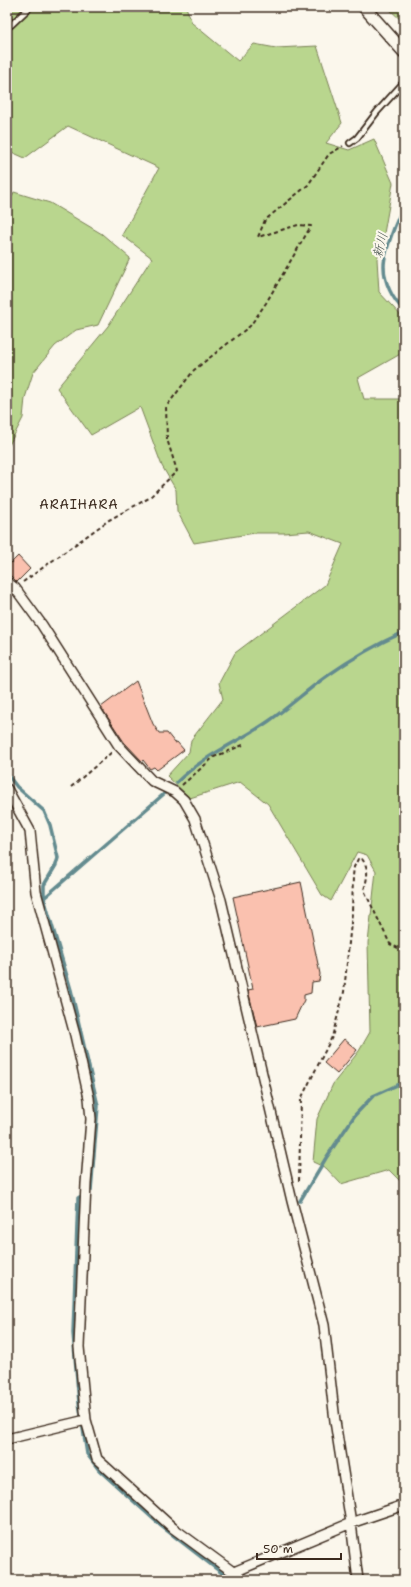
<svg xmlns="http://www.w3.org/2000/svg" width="411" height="1587" viewBox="0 0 411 1587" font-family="'Shantell Sans','Klee One',sans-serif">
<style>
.green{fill:#b9d68e;stroke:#7a8056}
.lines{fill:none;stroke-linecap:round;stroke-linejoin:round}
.stream{stroke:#638b8f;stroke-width:3.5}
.building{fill:#fac1af;stroke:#3b2a1e}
.service-casing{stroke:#3b2a1e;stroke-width:8}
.minor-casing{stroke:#3b2a1e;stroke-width:12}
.tertiary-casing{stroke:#3b2a1e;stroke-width:14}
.path{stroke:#3b2a1e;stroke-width:2;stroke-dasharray:4 3;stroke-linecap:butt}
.service{stroke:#fbf7ec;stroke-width:4.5}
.minor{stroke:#fbf7ec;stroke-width:9}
.tertiary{stroke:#fbf7ec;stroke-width:11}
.labels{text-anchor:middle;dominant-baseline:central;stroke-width:4;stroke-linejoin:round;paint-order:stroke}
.water-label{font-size:13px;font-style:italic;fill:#4f5b56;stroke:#fbf7ec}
.neighbourhood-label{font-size:13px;letter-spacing:1px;fill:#3b2a1e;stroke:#fbf7ec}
</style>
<rect width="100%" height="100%" fill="#fbf7ec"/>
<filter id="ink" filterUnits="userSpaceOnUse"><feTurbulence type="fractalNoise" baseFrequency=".025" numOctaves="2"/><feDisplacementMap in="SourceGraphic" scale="8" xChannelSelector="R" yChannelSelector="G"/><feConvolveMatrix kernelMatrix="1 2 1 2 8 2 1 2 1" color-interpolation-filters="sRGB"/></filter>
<g filter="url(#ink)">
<path class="green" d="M7,7h179l6,16 46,38 16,-17 22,4 41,-2 25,77 -16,20 23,7 25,-11 19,44 -10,56 -6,20 2,33 25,27v33l-46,26 6,21h40v786l-15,-15 -48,14 -15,-16 -13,-6 4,-43 16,-35 26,-33 11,-19 -2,-89 8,-72 -9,-16 -10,-3 -26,49 -9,-6 -54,-91 -28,-22 -50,16 -23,-22 22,-24 2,-12 32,-41 -4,-16 16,-30 90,-68 18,-41 -34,-13 -25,2h-29l-61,10 -17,-32 -1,-21 -14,-24 -22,-59 -49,28 -34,-47 51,-62 44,-68 -30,-23 37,-67 -91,-42 -43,32 -18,-8z
M387,7h17v16z
M14,192l36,11 52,31 28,24 -32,67 -22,5 -21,16 -22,27 -8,25 -2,20 -16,31v-242z"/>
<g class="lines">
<path class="stream" d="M7,82v9
M404,207c-7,11 -20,45 -20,59 0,16 8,33 20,44
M403,309l1,16
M7,774l10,13 27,24 6,14 8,33 -2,7 -12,20v13l27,92 27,116 -7,84 -13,8 -5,135 6,70 8,51 12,16 61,55 71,55
M177,782c27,-27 62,-40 92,-61 20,-14 38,-31 58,-45 24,-17 50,-32 77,-44
M44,898l121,-105
M300,1201l26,-43 29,-43 18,-19 31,-14"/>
</g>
<path class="building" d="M18,556l12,13 -13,13 -10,-10v-5z
M136,681l17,43 6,9h8l8,10 2,-1 7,8 -27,20 -3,-3 -4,2 -7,-9 -1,1 -18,-19 -23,-35z
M301,882l19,92 -1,7 -7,1 -1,11 -7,2v5l-9,19 -38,8 -9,-37 5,-1 -20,-92z
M344,1039l13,11 -20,24 -13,-11z"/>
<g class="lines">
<g class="service-casing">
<path id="service" d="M7,26l4,-1 19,-18
M350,143l7,-5 20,-26 27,-30"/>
</g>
<g class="minor-casing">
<path id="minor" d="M7,582l8,6 27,37 77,121 33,35 23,11 9,8 11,19 26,81 71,301 32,124 11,96 16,102 7,57
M7,789l23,42 6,61 39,143 14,63 2,21 -5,65 -7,163 7,73 11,39 76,69 71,52
M7,1439l79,-19
M234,1572l117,-49 53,-18"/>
</g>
<g class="tertiary-casing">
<path id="tertiary" d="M364,7l40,45"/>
</g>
<path class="path" d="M23,582l86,-62 40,-22 28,-27 -10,-32 -1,-32 28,-37 56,-44 16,-23 45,-77 -13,-1 -40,12 7,-17 43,-35 21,-31 14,-8
M182,785l32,-28 29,-12
M71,787l41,-35
M299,1181l2,-82 31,-62 12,-45 8,-79 1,-37 1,-9 4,-8h4c8,10 5,20 2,31l26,54 14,7"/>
<use href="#service" class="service"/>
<use href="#minor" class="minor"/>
<use href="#tertiary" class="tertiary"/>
</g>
</g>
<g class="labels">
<g class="water-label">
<text transform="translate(380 245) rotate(-75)">新川</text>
</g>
<g class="neighbourhood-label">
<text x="79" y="504">ARAIHARA</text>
</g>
</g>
<rect width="411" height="1587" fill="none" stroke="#fbf7ec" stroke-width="24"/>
<rect x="12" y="12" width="387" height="1563" fill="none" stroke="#3b2a1e" stroke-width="1.5" filter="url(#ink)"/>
<path d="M257 1553v6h84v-6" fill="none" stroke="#3b2a1e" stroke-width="2"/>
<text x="263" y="1553" font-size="12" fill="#3b2a1e" stroke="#fbf7ec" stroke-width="3" paint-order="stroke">50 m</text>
</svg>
